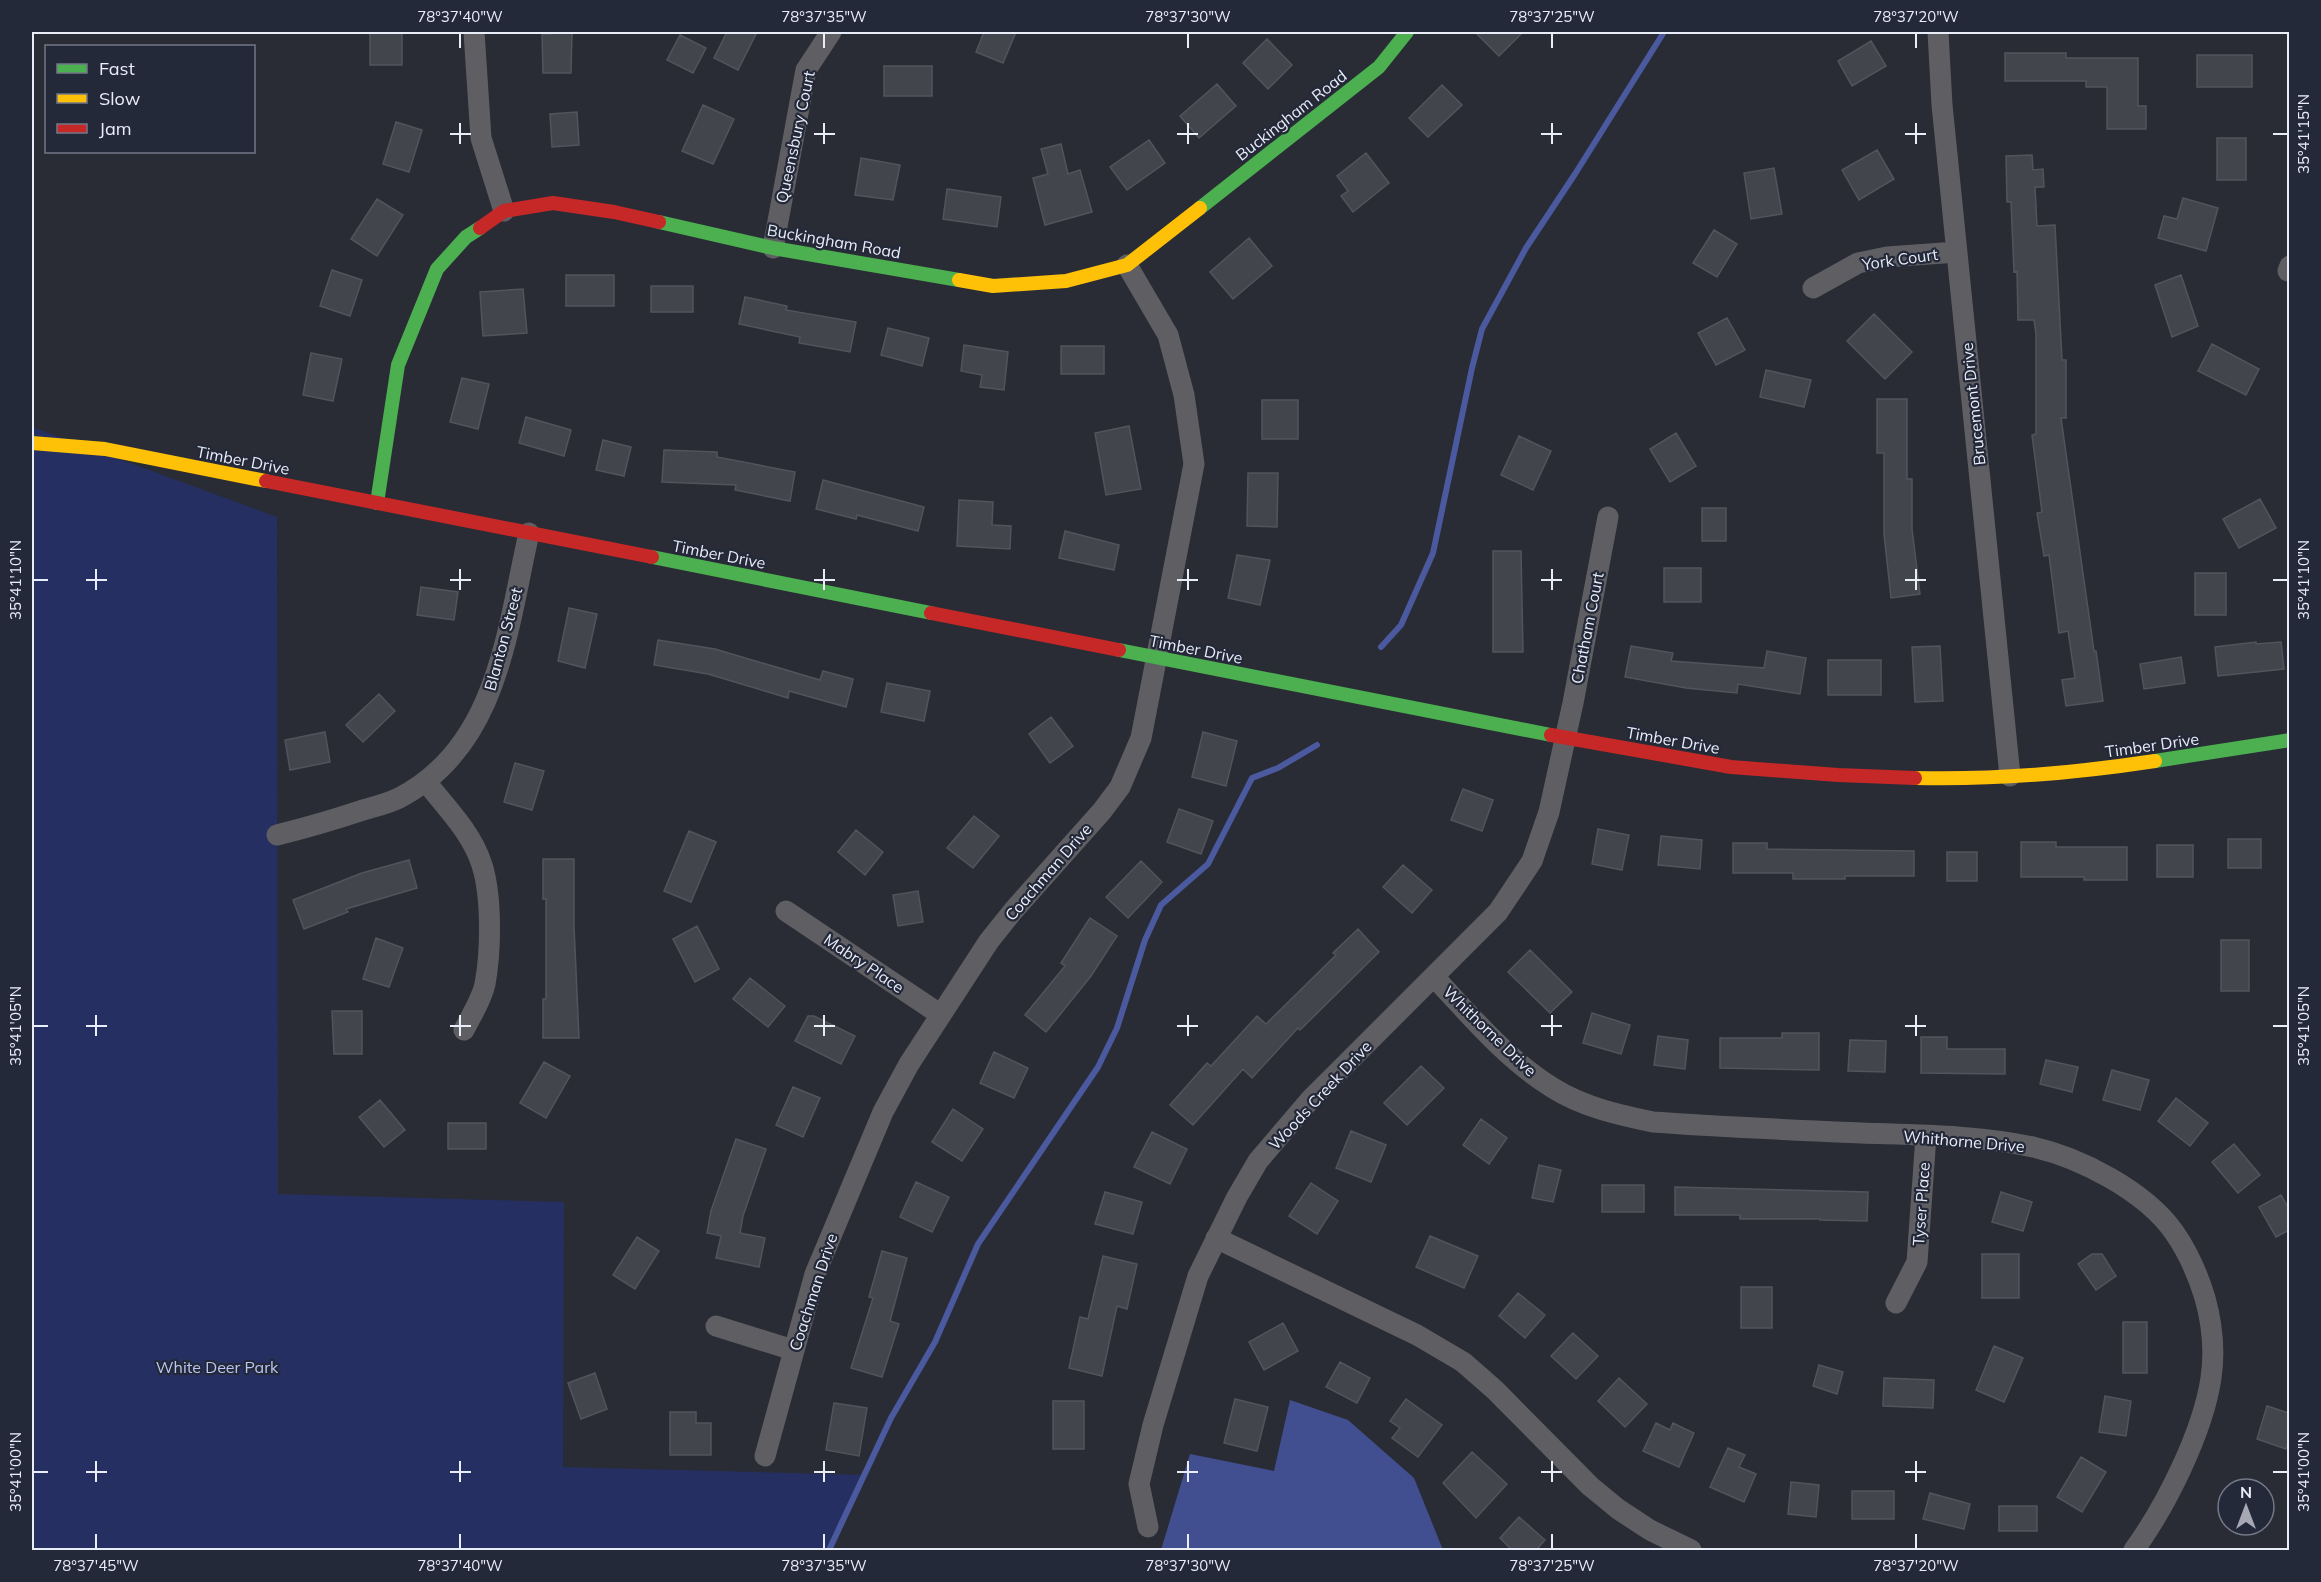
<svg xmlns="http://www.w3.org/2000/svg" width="2321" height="1582" viewBox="0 0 2321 1582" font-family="Mulish,sans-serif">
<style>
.green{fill:#262f61}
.forest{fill:#414f91}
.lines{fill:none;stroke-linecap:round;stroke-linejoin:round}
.stream{stroke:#4b599f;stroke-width:6}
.building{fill:#43454c;stroke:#52545d;stroke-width:1.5}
.street{stroke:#5f5f63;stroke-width:21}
.fast{stroke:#4caf50;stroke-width:14}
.slow{stroke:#ffc107;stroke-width:14}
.jam{stroke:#c62828;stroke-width:14}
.ticks{fill:none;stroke:#e9edf8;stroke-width:2}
.labels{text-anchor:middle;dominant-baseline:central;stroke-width:4.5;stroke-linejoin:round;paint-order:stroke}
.street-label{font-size:16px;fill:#e9edf8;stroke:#24293a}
.park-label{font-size:16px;fill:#bac6f1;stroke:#24293a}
.neatline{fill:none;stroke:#e9edf8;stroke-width:2}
.ticks-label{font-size:15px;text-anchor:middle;fill:#e9edf8}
</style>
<rect width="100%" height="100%" fill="#292c35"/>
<path class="green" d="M32,427l245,90 1,677 286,8 -1,265 302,8 -36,75h-797z"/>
<path class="forest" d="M1290,1400l58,20 66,58 29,72h-282l29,-96 84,17z"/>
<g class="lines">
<path class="stream" d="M1381,647l20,-22 32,-72 39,-185 10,-39 44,-81 49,-74 89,-142
M829,1550l62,-132 44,-76 43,-98 120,-177 19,-39 28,-88 16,-35 47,-41 44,-86 26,-10 39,-23"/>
</g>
<path class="building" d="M370,32h32v33h-32z
M552,32h20l-1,41h-28l-1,-39h10z
M727,32h30l-19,38 -24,-12z
M984,32h32l-13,31 -27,-11z
M1475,32h48l-24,24z
M680,35l26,13 -13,25 -26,-13z
M1267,39l25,26 -24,24 -25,-26z
M1871,41l15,25 -34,20 -14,-25z
M2005,53h61v5h72v48h8v23h-39v-42h-21v-6h-81z
M2197,55h55v32h-55z
M884,66h48v30h-48z
M1217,84l19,22 -37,32 -19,-22z
M1442,85l20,20 -34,32 -19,-19z
M703,105l31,14 -21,45 -31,-13z
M577,112l2,33 -27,2 -2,-33z
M396,122l26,8 -13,42 -26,-8z
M2217,138h29v42h-29z
M1149,140l16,23 -38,27 -17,-23z
M1061,144l7,30 12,-4 12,42 -47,13 -12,-47 15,-4 -7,-25z
M1877,150l17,29 -35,21 -17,-30z
M1366,153l23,30 -36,29 -12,-16 7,-5 -11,-15z
M2032,155l1,15 10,-1 1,18h-9l2,39 18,-1 7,135h4v58h-5l33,233h2l7,50 -37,5 -4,-26 13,-2 -7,-47 -9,2 -10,-78 -5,1 -7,-43 5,-1 -10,-77 4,-1v-100l-2,-14h-16l-1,-49 -3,1 -3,-70h-4l-1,-46z
M861,158l39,7 -7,35 -38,-5z
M1774,168l8,46 -31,5 -7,-46z
M947,189l54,8 -4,30 -54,-8z
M2183,198l35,10 -12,43 -48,-13 6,-22 13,3z
M377,199l26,16 -26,41 -26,-17z
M1714,230l23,14 -20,33 -24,-14z
M1249,238l23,28 -39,33 -23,-27z
M332,270l30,10 -12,36 -30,-10z
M566,275h48v31h-48z
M2181,275l17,51 -26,11 -17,-52z
M651,286h42v26h-42z
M523,289l4,44 -44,3 -3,-44z
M745,297l42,9 -1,4 70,12 -6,30 -51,-9 1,-6 -61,-13z
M1874,314l38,38 -27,27 -38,-38z
M1727,318l18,32 -29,15 -18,-32z
M888,328l41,10 -7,28 -41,-11z
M2212,344l47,25 -13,26 -48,-24z
M964,345l44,7 -4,38 -24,-3 2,-12 -21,-4z
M1061,346h43v28h-43z
M311,353l31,6 -9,42 -30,-6z
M1766,370l45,10 -7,27 -44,-10z
M462,378l27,6 -11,45 -28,-7z
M1877,399h30v80h5v50l8,65 -29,4 -7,-64v-81h-7z
M1262,400h36v39h-36z
M526,417l45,13 -7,26 -45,-13z
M1129,426l12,63 -35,6 -11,-62z
M1676,433l20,33 -26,16 -20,-33z
M1519,436l32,15 -18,39 -32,-15z
M603,440l28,7 -7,29 -28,-6z
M664,450l53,2v5l78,15 -5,29 -55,-11 1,-5 -74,-3z
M1248,473h30l-1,54 -30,-1z
M823,480l101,27 -6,24 -61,-16 -1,4 -40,-10z
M2260,499l16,29 -37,20 -16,-29z
M959,500l34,2 -1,23 19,1 -1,23 -53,-3z
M1702,508h24v33h-24z
M1065,531l54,14 -5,25 -55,-12z
M1493,551h28l2,101h-30z
M1237,555l33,5 -10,45 -32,-7z
M1664,568h37v34h-37z
M2195,573h31v42h-31z
M421,587l37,5 -4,28 -37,-5z
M569,608l28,6 -12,54 -27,-7z
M658,640l57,9 105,31 3,-9 30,8 -7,28 -57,-16 -1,7 -80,-24 -54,-9z
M2256,642v2l25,-2 3,27 -66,7 -3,-29z
M1631,646l42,7 -2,8 93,7 3,-17 39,7 -6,36 -62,-10 -1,9 -51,-5 -61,-11z
M1940,646l3,55 -28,1 -3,-55z
M2181,657l4,26 -41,6 -4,-25z
M1828,660h53v35h-53z
M887,683l43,8 -6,30 -43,-9z
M379,694l16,17 -32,31 -17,-17z
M1051,717l22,29 -23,17 -21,-29z
M325,732l5,30 -40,8 -5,-30z
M1203,732l34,9 -11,45 -34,-9z
M515,763l29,8 -12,39 -28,-8z
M1463,789l30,11 -11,31 -31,-11z
M1179,809l34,12 -12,33 -34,-12z
M974,816l25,20 -26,32 -26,-20z
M1598,829l31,6 -7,35 -30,-6z
M856,830l27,22 -18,23 -27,-23z
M689,831l27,11 -25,60 -27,-11z
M1661,836l41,4 -2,29 -42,-4z
M2228,839h33v29h-33z
M2021,842h35v5h71v33h-43v-3h-63z
M1733,843h34v6l147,2v25h-69v3h-52v-6h-60z
M2157,845h36v32h-36z
M1947,852h30v29h-30z
M543,859h31v67l5,112h-36v-39h3v-100h-3z
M409,860l8,28 -71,21 2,3 -44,17 -11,-29 69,-27z
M1141,861l21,21 -34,36 -22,-21z
M1403,865l29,25 -20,23 -29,-26z
M918,891l5,31 -25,4 -5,-31z
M1090,918l27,18 -26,40 -45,56 -21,-17 40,-49 -4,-3z
M697,926l22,43 -24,13 -22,-43z
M1358,929l21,23 -79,78 -2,-2 -46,50 -9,-9 -50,56 -23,-20 37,-42 4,3 46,-50 9,8 70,-69 -3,-2z
M376,938l27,10 -14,39 -26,-8z
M2221,940h28v51h-28z
M1530,950l42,42 -22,21 -42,-41z
M750,978l35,28 -17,21 -35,-28z
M332,1011h30v43h-28z
M1592,1013l38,12 -9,29 -38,-11z
M808,1016h6l41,20 -14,28 -46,-23z
M1782,1033h37v37l-99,-2v-30h62z
M1658,1036l30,4 -3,29 -31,-4z
M1921,1037h26v12h58v25l-84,-1z
M1850,1040l36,1 -1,31 -37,-1z
M994,1052l34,16 -14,30 -34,-15z
M2046,1060l32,7 -6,25 -32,-8z
M544,1062l26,14 -24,42 -26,-15z
M1421,1066l23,22 -37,37 -23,-22z
M2112,1070l37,10 -9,30 -37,-10z
M793,1087l27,11 -17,39 -27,-12z
M2176,1098l32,25 -18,23 -32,-25z
M380,1100l25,30 -21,17 -25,-30z
M953,1109l30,20 -21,32 -30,-19z
M1481,1119l26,19 -18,26 -26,-19z
M448,1123h38v26h-38z
M1351,1131l35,14 -15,37 -35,-14z
M1152,1132l35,17 -17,35 -36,-17z
M736,1139l30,10 -23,67 -3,17 25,5 -6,29 -43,-9 5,-22 -14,-3 4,-22z
M2234,1144l26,31 -22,18 -26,-31z
M1539,1165l22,5 -8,32 -21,-4z
M916,1182l33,15 -17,35 -32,-15z
M1311,1183l27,18 -21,33 -28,-18z
M1602,1185h42v27h-42z
M1675,1187l193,5 -1,29 -47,-1v-1h-80v-4h-65z
M1105,1192l37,10 -9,32 -38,-10z
M2001,1192l31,10 -9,29 -31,-9z
M2281,1195l8,14v21l-13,7 -17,-30z
M1430,1236l48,20 -14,32 -48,-21z
M637,1237l22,14 -24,38 -22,-14z
M882,1251l25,7 -17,63 9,3 -17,53 -31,-9 22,-70 -4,-1z
M1982,1254h37v44h-37z
M2092,1254h10l14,22 -20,14 -18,-26z
M1103,1256l34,8 -10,45 -10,-3 -15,70 -33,-8 11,-51 8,2z
M1741,1287h31v41h-31z
M1518,1293l27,22 -20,23 -26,-22z
M2123,1322h24v51h-24z
M1283,1323l15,28 -34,19 -15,-28z
M1573,1333l25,23 -22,23 -25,-23z
M1994,1346l29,12 -19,44 -28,-12z
M1340,1362l30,16 -13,25 -31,-16z
M1819,1365l24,7 -6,22 -24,-8z
M595,1373l12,36 -26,10 -13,-36z
M1619,1378l28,26 -22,23 -27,-26z
M1884,1378l50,2 -1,28 -50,-2z
M2105,1396l26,5 -5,35 -27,-4z
M1235,1399l33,8 -11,44 -33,-8z
M1406,1399l36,26 -24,32 -26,-19 8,-10 -10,-7z
M1053,1401h31v48h-31z
M834,1403l33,5 -8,48 -33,-6z
M2267,1406l22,7v24l-3,12 -29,-10z
M670,1412h26v11h15v32h-41z
M1656,1423l14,7 3,-7 21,10 -15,34 -36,-16z
M1728,1448l17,7 -6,12 17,7 -12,28 -34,-15z
M1472,1452l35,32 -31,34 -33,-35z
M2081,1457l25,15 -24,40 -25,-15z
M1791,1482l28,3 -3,32 -28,-3z
M1852,1491h42v28h-42z
M1930,1493l40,11 -6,25 -41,-10z
M1999,1506h38v25h-38z
M1519,1517l26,23 -10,11h-22l-13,-13z"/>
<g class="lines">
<path class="street" d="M474,32l7,106 23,73
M1938,32l4,73 68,671
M773,248l33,-178 25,-38
M2288,271l2,-5
M1813,288l45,-25 29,-6 70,-5
M426,782c20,25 46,51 56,83 10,32 9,86 3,119 -3,15 -14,32 -21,46
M277,835c28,-7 56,-15 83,-24 13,-4 27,-7 39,-13 99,-51 108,-168 130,-265
M786,911l155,104
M1434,977c37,39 73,83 119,111 30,19 66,27 100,34 69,5 139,8 208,11 57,2 116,2 172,14 48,11 112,44 141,85 14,20 24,43 31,66 7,25 10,53 6,80 -8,54 -45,128 -77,172
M1216,1238l201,97 46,27 32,28 95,96 28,23 32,21 41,20
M1896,1303l21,-41 9,-126
M716,1326l77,24
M765,1456l50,-182 68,-162 26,-48 80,-123 24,-30 89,-100 18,-24 21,-49 53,-274 -10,-69 -16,-60 -41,-70
M1148,1527l-9,-43 14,-59 45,-149 39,-79 21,-36 52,-61 188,-188 34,-51 17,-49 24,-109 35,-186"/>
<path class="fast" d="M1200,208l179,-141 28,-35
M659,222l114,26 186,32
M377,503l21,-138 39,-96 29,-32 14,-9
M652,557l279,56
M1119,650l432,85
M2155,761l135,-21"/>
<path class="slow" d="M959,280l34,6 73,-5 61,-16 73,-57
M32,443l73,6 161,32
M1915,778c79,2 161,-5 240,-17"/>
<path class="jam" d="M480,228l24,-17 49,-8 61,9 45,10
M266,481l386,76
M931,613l188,37
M1551,735l180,32 107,8 77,3"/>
</g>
<path class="ticks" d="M460,33v15M824,33v15M1188,33v15M1552,33v15M1916,33v15M460,123v21M824,123v21M1188,123v21M1552,123v21M1916,123v21M450,134h21M814,134h21M1177,134h21M1541,134h21M1905,134h21M2273,134h15M96,569v21M460,569v21M824,569v21M1188,569v21M1552,569v21M1916,569v21M33,580h15M86,580h21M450,580h21M814,580h21M1177,580h21M1541,580h21M1905,580h21M2273,580h15M96,1015v21M460,1015v21M824,1015v21M1188,1015v21M1552,1015v21M1916,1015v21M33,1026h15M86,1026h21M450,1026h21M814,1026h21M1177,1026h21M1541,1026h21M1905,1026h21M2273,1026h15M96,1461v21M460,1461v21M824,1461v21M1188,1461v21M1552,1461v21M1916,1461v21M33,1472h15M86,1472h21M450,1472h21M814,1472h21M1177,1472h21M1541,1472h21M1905,1472h21M2273,1472h15M96,1534v15M460,1534v15M824,1534v15M1188,1534v15M1552,1534v15M1916,1534v15"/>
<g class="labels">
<g class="street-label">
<text transform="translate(1291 115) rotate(-38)">Buckingham Road</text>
<text transform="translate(795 137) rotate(-78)">Queensbury Court</text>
<text transform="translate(834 241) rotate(10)">Buckingham Road</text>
<text transform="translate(1900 259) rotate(-8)">York Court</text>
<text transform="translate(1973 404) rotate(-96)">Brucemont Drive</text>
<text transform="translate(243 460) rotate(11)">Timber Drive</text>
<text transform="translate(719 554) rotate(11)">Timber Drive</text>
<text transform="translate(1587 628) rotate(-79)">Chatham Court</text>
<text transform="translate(503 639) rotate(-75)">Blanton Street</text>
<text transform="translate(1196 649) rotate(11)">Timber Drive</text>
<text transform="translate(1673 740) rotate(10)">Timber Drive</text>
<text transform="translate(2152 745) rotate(-8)">Timber Drive</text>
<text transform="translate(1048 872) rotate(-49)">Coachman Drive</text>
<text transform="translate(864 963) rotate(34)">Mabry Place</text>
<text transform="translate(1490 1031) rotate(44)">Whithorne Drive</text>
<text transform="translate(1320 1095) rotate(-47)">Woods Creek Drive</text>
<text transform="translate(1964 1141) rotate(5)">Whithorne Drive</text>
<text transform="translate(1921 1204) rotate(-86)">Tyser Place</text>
<text transform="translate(813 1292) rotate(-72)">Coachman Drive</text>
</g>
<g class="park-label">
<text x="217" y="1367">White Deer Park</text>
</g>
</g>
<rect width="2321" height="1582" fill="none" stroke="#24293a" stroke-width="66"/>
<rect x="45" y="45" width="210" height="108" fill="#24293a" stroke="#737786" stroke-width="1.5"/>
<rect x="57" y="64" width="30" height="9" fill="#4caf50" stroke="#737786" stroke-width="1.5"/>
<text x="99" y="75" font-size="18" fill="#e9edf8">Fast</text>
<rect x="57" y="94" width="30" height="9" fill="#ffc107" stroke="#737786" stroke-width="1.5"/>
<text x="99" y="105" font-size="18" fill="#e9edf8">Slow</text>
<rect x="57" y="124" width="30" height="9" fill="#c62828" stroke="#737786" stroke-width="1.5"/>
<text x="99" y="135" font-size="18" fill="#e9edf8">Jam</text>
<g transform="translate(2246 1507)"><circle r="28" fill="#24293a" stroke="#737786" stroke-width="1.5"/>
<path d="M0-4.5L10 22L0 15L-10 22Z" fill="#a6a9b4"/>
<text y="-9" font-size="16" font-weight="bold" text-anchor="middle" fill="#e9edf8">N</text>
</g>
<rect x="33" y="33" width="2255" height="1516" class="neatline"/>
<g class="ticks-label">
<text x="460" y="22">78°37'40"W</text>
<text x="824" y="22">78°37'35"W</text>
<text x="1188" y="22">78°37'30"W</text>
<text x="1552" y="22">78°37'25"W</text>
<text x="1916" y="22">78°37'20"W</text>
<text transform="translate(2304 134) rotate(-90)" y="5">35°41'15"N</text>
<text transform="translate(16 580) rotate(-90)" y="5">35°41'10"N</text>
<text transform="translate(2304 580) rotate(-90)" y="5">35°41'10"N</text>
<text transform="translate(16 1026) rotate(-90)" y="5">35°41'05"N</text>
<text transform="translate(2304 1026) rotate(-90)" y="5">35°41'05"N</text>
<text transform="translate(16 1472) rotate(-90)" y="5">35°41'00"N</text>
<text transform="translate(2304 1472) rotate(-90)" y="5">35°41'00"N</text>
<text x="96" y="1571">78°37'45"W</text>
<text x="460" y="1571">78°37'40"W</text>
<text x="824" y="1571">78°37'35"W</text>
<text x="1188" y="1571">78°37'30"W</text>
<text x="1552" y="1571">78°37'25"W</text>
<text x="1916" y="1571">78°37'20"W</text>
</g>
</svg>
